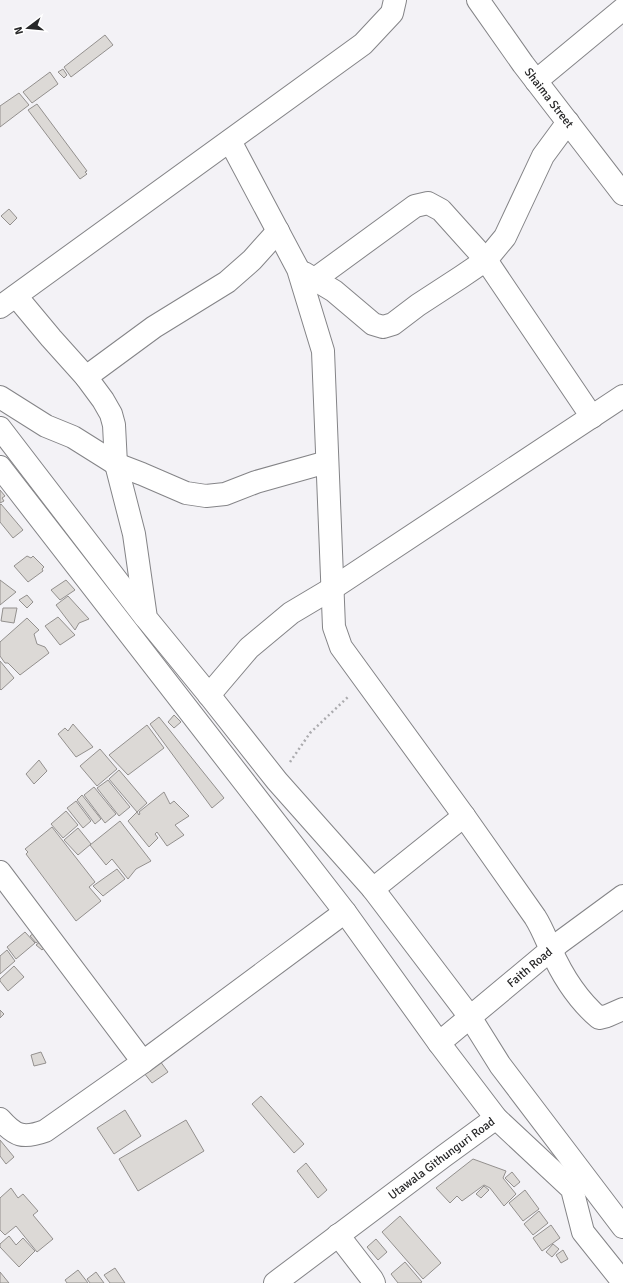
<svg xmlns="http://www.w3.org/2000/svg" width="623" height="1283" viewBox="0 0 623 1283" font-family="Signika,sans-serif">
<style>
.building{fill:#dcd9d6;stroke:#93908e}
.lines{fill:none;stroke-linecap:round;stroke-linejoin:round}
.minor-casing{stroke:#848487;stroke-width:24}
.path{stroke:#ababae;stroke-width:2.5;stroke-dasharray:2 3;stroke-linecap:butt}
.minor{stroke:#fff;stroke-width:22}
.labels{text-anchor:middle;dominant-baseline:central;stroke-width:3;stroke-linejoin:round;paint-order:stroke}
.street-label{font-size:12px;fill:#272728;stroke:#fff}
</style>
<rect width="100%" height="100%" fill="#f3f2f6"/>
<path class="building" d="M105,35l8,10 -42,32 -7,-10z
M63,69l4,6 -3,3 -6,-6z
M50,72l8,12 -26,19 -9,-11z
M19,93l10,12 -29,22v-21z
M37,104l50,67 -2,1 2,2 -7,5 -52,-69z
M9,209l8,9 -7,7 -9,-9z
M0,490l5,6 -3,2 2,3 -4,2z
M1,504l22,26 -10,8 -13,-16v-17z
M27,556l4,2 2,-2 11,11 -2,2 1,2 -15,11 -14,-16z
M0,580l16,12 -16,13z
M66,580l9,10 -15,10 -9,-10z
M27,595l6,7 -6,6 -8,-8z
M68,596l21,23 -10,4 -4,7 -19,-25z
M3,608h14l-3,15 -13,-2z
M58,617l17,18 -15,10 -15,-19z
M27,618l12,12 -5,4 3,10 8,3 4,6 -29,22 -12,-12h-3l-5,-7v-14z
M0,661l14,17 -13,12 -1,-1z
M174,715l7,7 -7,6 -6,-6z
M159,717l65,81 -12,10 -62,-84z
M73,724l20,23 -17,10 -18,-23 7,-6 3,3z
M147,725l17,23 -36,27 -19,-20z
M100,749l17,20 -20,17 -17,-20z
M39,760l8,11 -13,13 -8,-10z
M119,770l28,33 -10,9 -28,-33z
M108,780l22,27 -11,9 -22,-28z
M94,787l22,27 -11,9 -21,-28z
M164,792l6,12 4,-3 15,15 -14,9 9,10 -17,11 -10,-14 -2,2 3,4 -9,9 -21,-26 9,-9 2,3 1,-2 -1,-1z
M82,795l19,24 -6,5 -18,-24z
M76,801l15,20 -8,7 -16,-20z
M66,811l12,14 -15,13 -12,-14z
M120,821l31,40 -15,8 -8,10 -16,-20 -6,6 -16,-20z
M52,827l43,55 -6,5 12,14 -25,20 -50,-67 2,-2 -3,-3z
M78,828l13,16 -13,11 -14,-15z
M117,869l8,10 -22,17 -10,-10z
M38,930l6,7 -8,6 -6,-7z
M25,932l10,11 -19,16 -9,-12z
M45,938l5,4 -8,8 -6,-5z
M7,950l8,11 -15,13v-18z
M14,966l10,11 -16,14 -8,-10v-2z
M0,1010l4,4 -4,4z
M41,1052l5,11 -12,3 -3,-11z
M160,1061l8,11 -16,11 -8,-10z
M261,1096l43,48 -10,9 -42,-49z
M125,1110l16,26 -27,18 -17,-26z
M186,1120l18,31 -66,40 -19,-32z
M0,1140l14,17 -8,7 -6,-8z
M473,1159l33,12 -3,7 13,16 -12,12 -14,-18 -6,-3 -22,16 -5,-5 -7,7 -14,-15z
M306,1163l21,27 -9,8 -21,-27z
M512,1172l8,10 -6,5 -9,-9z
M484,1186l5,4 -8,8 -5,-4z
M11,1188l7,10 5,-4 15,17 -5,4 20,24 -16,13 -21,-26 -11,9 -5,-5v-32z
M525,1190l14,19 -16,12 -14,-18z
M539,1211l9,12 -15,12 -9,-11z
M400,1216l41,47 -18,16 -41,-47z
M551,1225l9,13 -18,13 -9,-13z
M9,1236l7,9 7,-7 12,13 -16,16 -19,-20v-3z
M376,1239l11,13 -9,8 -11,-13z
M553,1244l6,5 -7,8 -6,-5z
M563,1250l5,9 -7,4 -5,-8z
M405,1262l17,20 -2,1h-22l-7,-9z
M115,1268l10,15h-15l-6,-8z
M78,1270l10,13h-21l-2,-3z
M0,1272l9,11h-9z
M96,1272l8,11h-14l-3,-4z"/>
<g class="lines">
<g class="minor-casing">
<g id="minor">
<path id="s1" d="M478,0l45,64 100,130"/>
<path d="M536,81l87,-72"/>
<path d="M230,141l68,128 25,82 11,276 7,20 123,169 71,101c7,11 11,22 16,33 11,25 27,50 48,68l8,-2 16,-7"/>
<path d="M304,273l30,18 39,33 10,3 10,-3 25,-19 43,-28 25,-17 19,-23 38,-81 25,-34"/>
<path d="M315,279l100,-73 13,-3 13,7 45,50 106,157"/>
<path d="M16,296l35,42 35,39 17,23 8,14 3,11 2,39 18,70 12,84 63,77 68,86 96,108 97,128 30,48 123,162"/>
<path d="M0,307l363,-263 29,-31 3,-13"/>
<path d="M86,377l68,-50 73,-45 25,-22 26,-29"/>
<path d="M0,397l46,29 27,11 43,27 26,10 44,19 20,3 19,-2 31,-12 71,-20"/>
<path d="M0,428l145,189"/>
<path d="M0,467l345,445 94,131 57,75 76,71 11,43 40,50"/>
<path d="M209,695l40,-47 42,-35 42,-25 290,-192"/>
<path d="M0,872l143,190"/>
<path d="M373,889l91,-73"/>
<path id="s2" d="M439,1043l120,-100 64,-47"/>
<path d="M0,1119c15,17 23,20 45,12l98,-69 202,-150"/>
<path d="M338,1235l34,44 2,4"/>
<path id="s3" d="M275,1283l169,-127 52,-38"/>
</g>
</g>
<path class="path" d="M290,762l20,-29 39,-37"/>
<use href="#minor" class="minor"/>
</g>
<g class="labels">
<g class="street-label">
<text stroke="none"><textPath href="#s1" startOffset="121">Shaima Street</textPath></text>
<text stroke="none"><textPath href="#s2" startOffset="118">Faith Road</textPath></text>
<text stroke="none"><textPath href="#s3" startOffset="208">Utawala Githunguri Road</textPath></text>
</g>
</g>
<g transform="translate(28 28) rotate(254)" stroke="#ffffff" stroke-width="3" paint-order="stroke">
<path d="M0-3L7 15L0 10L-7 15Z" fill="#272728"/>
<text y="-6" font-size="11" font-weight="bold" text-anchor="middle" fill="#272728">N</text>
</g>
</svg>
